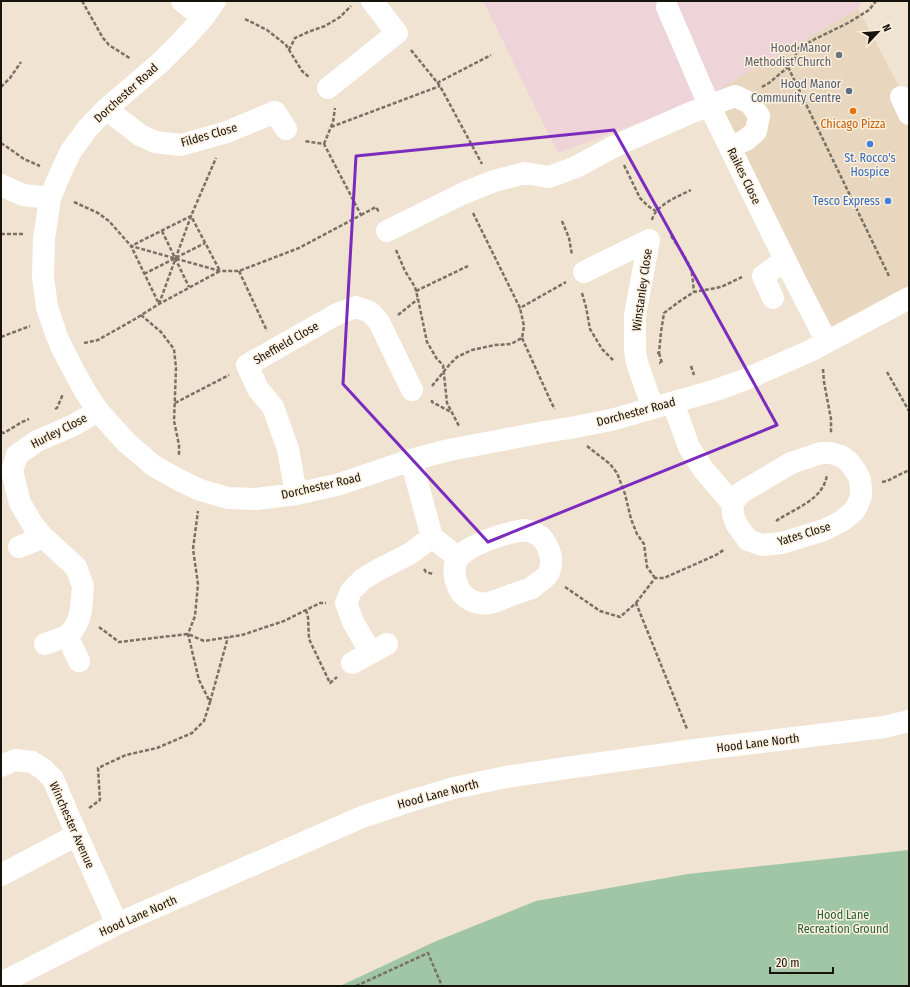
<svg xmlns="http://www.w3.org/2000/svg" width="910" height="987" viewBox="0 0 910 987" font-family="'Fira Sans Condensed',sans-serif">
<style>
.built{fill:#e8d7be}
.education{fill:#eed3d8}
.green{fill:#a0c6a6}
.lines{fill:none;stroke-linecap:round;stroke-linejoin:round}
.path{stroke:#797165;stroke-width:2.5;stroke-dasharray:4 2;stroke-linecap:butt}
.minor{stroke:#fff;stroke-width:22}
.marked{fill:none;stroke:#7b2cbf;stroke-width:3;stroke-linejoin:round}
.worship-dot{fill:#6b7280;stroke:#fdf0de;stroke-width:1.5}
.service-dot{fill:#5c6f8a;stroke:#fdf0de;stroke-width:1.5}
.food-dot{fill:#e8710a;stroke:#fdf0de;stroke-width:1.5}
.shop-dot{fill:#3f7fe0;stroke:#fdf0de;stroke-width:1.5}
.labels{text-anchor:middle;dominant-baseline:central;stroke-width:3;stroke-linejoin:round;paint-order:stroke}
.worship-label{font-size:12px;fill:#5b616d;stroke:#fdf0de;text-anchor:end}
.service-label{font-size:12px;fill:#4e5e75;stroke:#fdf0de;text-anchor:end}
.street-label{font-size:12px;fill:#17130d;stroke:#fdf0de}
.food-label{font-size:12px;fill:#c56008;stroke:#fdf0de}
.shop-label{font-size:12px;fill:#366cbe;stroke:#fdf0de}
.park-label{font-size:12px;fill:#276436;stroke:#fdf0de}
</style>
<rect width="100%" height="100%" fill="#f0e3d1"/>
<path class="built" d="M858,9l51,96v193l-90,37 -117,-236z"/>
<path class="education" d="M483,1h379l-4,8 -156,90 -144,54z"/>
<path class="green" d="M909,850v136h-569l94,-44 102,-41 152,-27z"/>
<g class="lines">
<path class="path" d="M82,1l21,37 6,7 22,14
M245,19l22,11 19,15 16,26 7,6
M289,50l6,-12 13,-6 17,-6 15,-9 11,-11
M411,50l29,36 42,78
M788,67l101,209
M437,83l54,-28
M1,87l9,-9 11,-16
M762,87l7,-4 25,-21 3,-13 18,-10 33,-16 21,-13 7,-9
M331,127l109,-41
M1,143l6,4 17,12 16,7
M324,144l9,-22 2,-14
M624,165l16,33 8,8 9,6
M74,202l24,11 11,8 22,25 89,25h19l60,-23 62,-33 -37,-71 -20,-3
M473,213l47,95 46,-26
M361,215l15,-8 3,5
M652,220c3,-15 27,-24 39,-30
M562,221l7,17 3,17
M162,231l27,56
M1,234h23
M671,236c7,10 14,20 19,31 3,8 3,17 4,25
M396,250l9,21 10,16 3,12 9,43 10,17 6,6 4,38 12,23
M239,271l28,60
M144,274l61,-31
M416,291l52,-25
M582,293l4,14 4,22 12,20 12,12
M159,304l32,-88 25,-58
M141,315l20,17 13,17 2,19 -2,53 5,24v11
M398,315l20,-16
M1,337l29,-11
M522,338l30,66 3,5
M84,343l14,-3 37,-21 24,-15 61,-33 -29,-55 -60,30 28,58
M657,353h2l2,-21 3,-19 16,-12 14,-9 27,-5 21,-10
M659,353l3,10h-3
M691,366l3,9
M823,369l1,13 7,37v14
M887,372l22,39
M432,386l18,-22 7,-7 15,-7 23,-5 16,-1 11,-6 2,-12 -4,-18
M432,400v2l19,10
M175,403l54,-28
M55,409l2,-1 6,-14
M1,432l3,1 18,-11 7,-3
M587,446l23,18 7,9 8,21 6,25 6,15 7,10 3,23 8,11
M882,482l5,-1 22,-11
M776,521c19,-13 48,-21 51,-47
M424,569l2,3 7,2
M565,587l35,24 20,6 16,-14 51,126
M636,603l19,-25h9l52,-23 9,-6
M306,610l2,7 1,22 21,44 7,-6
M99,627l20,15 69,-8 16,7 38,-6 42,-14 36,-18h6
M210,702l18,-65
M89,808l11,-8 -2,-32 28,-13 31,-7 35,-15 12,-12 6,-19 -11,-22 -11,-46 7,-18 3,-32 -5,-35 5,-38
M356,986l72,-33 14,33"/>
<path class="minor" d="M182,1l21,17
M215,1l-12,17 -21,23 -22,22 -54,46 -19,20 -16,22 -11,23 -10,24 -6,41 -1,38 4,30 9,27 6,14 14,27 9,16 13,20 29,32 27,23 25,14 21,10 28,8 28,1 40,-5 44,-10 71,-24 38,-10 95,-18 26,-4 41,-8 42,-12 60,-17 31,-11 66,-29 99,-53
M667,7l42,98 87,177 31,60
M328,88l69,-55 -25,-32
M901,97l8,17
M106,109l34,26 15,7 26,3 46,-13 48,-20 11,17
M1,185l22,10 27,3
M387,231l77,-38 30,-12 31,-8 24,4 27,-10 39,-21 75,-33 45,-17 15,7 9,13 -3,15 -10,9 -16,7
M584,272l65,-32 -14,75v34l1,9 3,11 14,39
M773,298l-10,-22 22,-16
M673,403l16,44 14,22 29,34 1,12 4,10 11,15 14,5 20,-2 42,-13 18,-9 12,-10 4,-7 3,-8v-7l-1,-10 -5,-9 -6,-8 -8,-6 -11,-3h-9l-30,10 -49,29 -10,11
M411,460l21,77 26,21
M296,494l-8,-45 -15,-42 -15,-18 -11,-24 90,-51 19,-7 14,5 9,10 33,68
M525,530c12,3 18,6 23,18 4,8 4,18 0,26 -2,3 -6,6 -9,8 -3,2 -5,4 -7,6 -8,3 -16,5 -23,8 -10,4 -20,9 -30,7 -10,-2 -19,-9 -22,-19 -3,-7 -4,-19 1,-26 11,-14 50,-26 67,-28z
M19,547l24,-10
M67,636l6,-6 5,-9 3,-11 2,-24 -7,-19 -33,-30 -10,-12 -13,-22 -8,-32 5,-16 20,-14 35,-15 26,-15
M45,644l22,-8 12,25
M371,653l-18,-31 -7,-19 5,-12 12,-12 15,-9 33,-17 21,-16
M352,663l35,-19
M1,766l14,-6 17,2 11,7 10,10 24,56 40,89
M1,875l76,-40
M1,983l116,-59 245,-107 48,-16 44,-13 52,-11 67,-10 122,-17 189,-23 25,-6"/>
</g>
<path class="marked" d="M614,130l163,295 -289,117 -145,-158 13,-228z"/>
<circle class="worship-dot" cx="839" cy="55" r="4"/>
<circle class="service-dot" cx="849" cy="91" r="4"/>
<circle class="food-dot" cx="853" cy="111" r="4"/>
<g class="shop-dot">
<circle cx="870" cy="144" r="4"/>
<circle cx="888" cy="201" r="4"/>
</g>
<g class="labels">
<g class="worship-label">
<text x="831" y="48">Hood Manor<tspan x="831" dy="14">Methodist Church</tspan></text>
</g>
<g class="service-label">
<text x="841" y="84">Hood Manor<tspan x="841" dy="14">Community Centre</tspan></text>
</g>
<g class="street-label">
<text transform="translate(126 93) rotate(-42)">Dorchester Road</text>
<text transform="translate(209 135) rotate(-16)">Fildes Close</text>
<text transform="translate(744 176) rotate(64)">Raikes Close</text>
<text transform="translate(642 290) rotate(-82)">Winstanley Close</text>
<text transform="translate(286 343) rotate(-30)">Sheffield Close</text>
<text transform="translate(636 412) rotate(-15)">Dorchester Road</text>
<text transform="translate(59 431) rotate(-27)">Hurley Close</text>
<text transform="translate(321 486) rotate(-13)">Dorchester Road</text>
<text transform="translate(804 534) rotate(-17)">Yates Close</text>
<text transform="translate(758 743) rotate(-7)">Hood Lane North</text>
<text transform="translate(438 794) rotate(-15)">Hood Lane North</text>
<text transform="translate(72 825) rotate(66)">Winchester Avenue</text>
<text transform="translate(138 916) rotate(-24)">Hood Lane North</text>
</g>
<g class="food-label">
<text x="853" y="124">Chicago Pizza</text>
</g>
<g class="shop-label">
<text x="870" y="158">St. Rocco's<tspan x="870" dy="14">Hospice</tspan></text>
<text x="880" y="201" text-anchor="end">Tesco Express</text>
</g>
<g class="park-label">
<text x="843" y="915">Hood Lane<tspan x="843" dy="14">Recreation Ground</tspan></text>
</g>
</g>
<rect width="910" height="987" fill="none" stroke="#17130d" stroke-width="4"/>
<g transform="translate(878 32) rotate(64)" stroke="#fdf0de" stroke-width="3" paint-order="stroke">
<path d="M0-3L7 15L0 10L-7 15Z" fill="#17130d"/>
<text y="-6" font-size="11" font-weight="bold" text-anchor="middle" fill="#17130d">N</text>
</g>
<path d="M770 967v6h63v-6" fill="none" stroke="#17130d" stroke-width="2"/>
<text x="776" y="967" font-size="12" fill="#17130d" stroke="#fdf0de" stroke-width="3" paint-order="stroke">20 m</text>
</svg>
